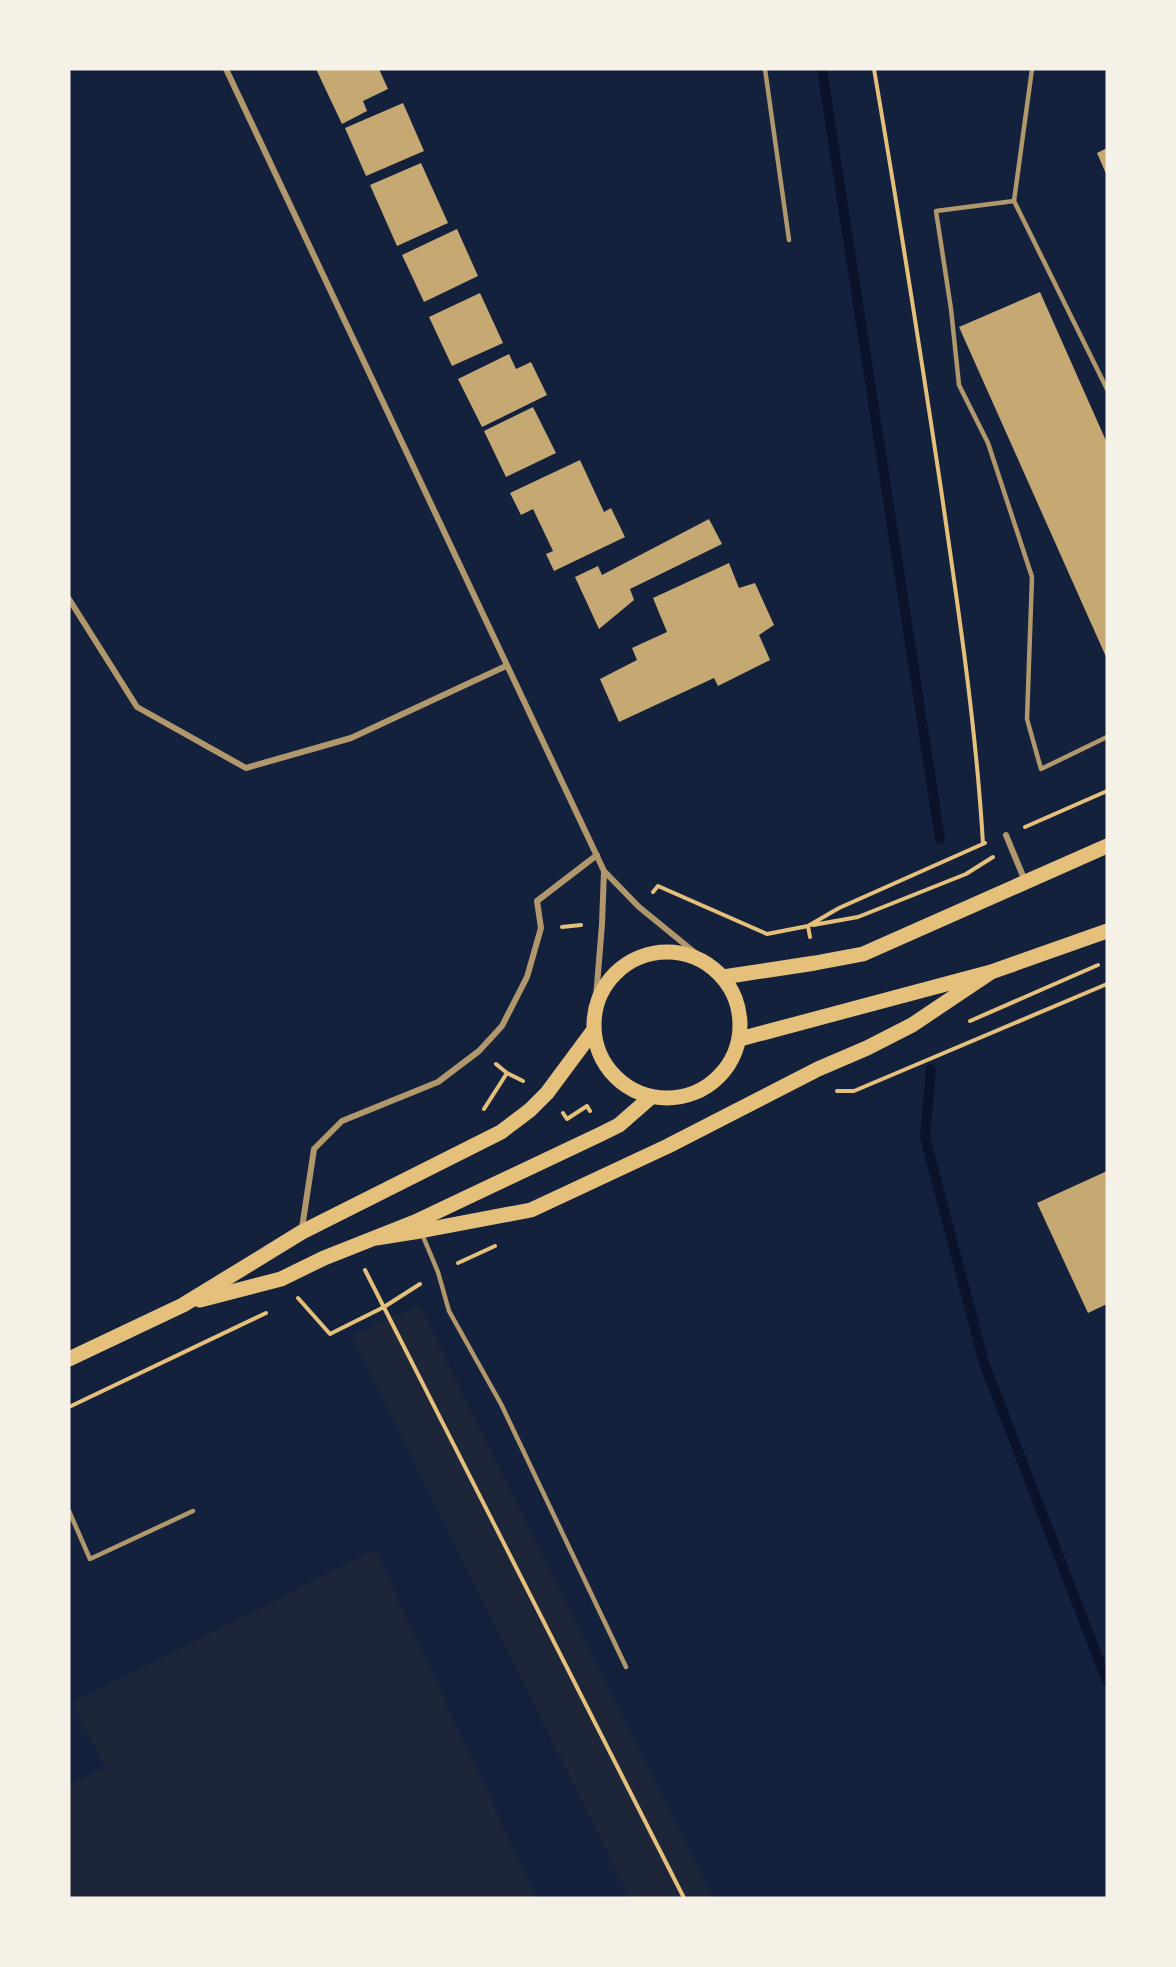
<svg xmlns="http://www.w3.org/2000/svg" width="1176" height="1967" viewBox="0 0 1176 1967" font-family="Figtree,sans-serif">
<style>
.green{fill:#1d2539}
.lines{fill:none;stroke-linecap:round;stroke-linejoin:round}
.stream{stroke:#0b132b;stroke-width:10}
.building{fill:#c6a872}
.path{stroke:#e5c07b;stroke-width:4}
.service{stroke:#b1986c;stroke-width:4.5}
.minor{stroke:#b1986c;stroke-width:6}
.primary{stroke:#e5c07b;stroke-width:15}
</style>
<rect width="100%" height="100%" fill="#14213d"/>
<path class="green" d="M419,1305l293,593h-82l-278,-562z
M375,1550l161,348h-467v-114l37,-16 -34,-65z"/>
<g class="lines">
<path class="stream" d="M822,69l118,770
M931,1069l-6,68 59,226 123,318"/>
</g>
<path class="building" d="M316,69h63l9,20 -25,12 4,10 -25,13z
M403,103l21,48 -58,25 -21,-48z
M1107,148v28l-10,-23z
M421,163l27,60 -51,23 -27,-61z
M457,229l21,47 -54,26 -22,-47z
M1040,292l67,151v216l-148,-332z
M480,293l23,50 -51,23 -23,-49z
M509,354l7,15 15,-7 16,33 -65,32 -24,-48z
M533,407l23,46 -50,24 -22,-46z
M580,460l24,52 7,-4 14,29 -71,34 -8,-17 7,-3 -20,-42 -12,6 -11,-22z
M709,519l13,25 -92,45 4,11 -35,29 -24,-52 23,-11 4,9z
M729,563l10,25 16,-5 19,42 -15,10 11,25 -52,26 -4,-8 -95,44 -19,-43 37,-19 -5,-12 35,-16 -14,-34z
M1107,1171v133l-19,9 -51,-110z"/>
<g class="lines">
<path class="path" d="M874,69c24,140 46,280 67,420 17,118 35,236 42,355
M1025,827l82,-36
M653,892l5,-6 109,48 41,-8 2,11
M813,925l45,-8 108,-43 27,-17
M808,926l31,-18 146,-65
M562,927l19,-2
M970,1021l128,-56
M496,1064l11,9 16,8
M837,1091h17l253,-107
M484,1109l23,-36
M563,1113l4,6 20,-13 3,5
M458,1263l37,-17
M365,1270l319,628
M298,1298l32,36 54,-27 36,-23
M69,1407l197,-94"/>
<path class="service" d="M765,69l24,171
M1014,201l18,-132
M1107,389l-93,-188 -78,10 15,98 8,76 29,58 44,134 -5,142 14,50 66,-32
M422,1234l16,38 11,39 52,93 125,263
M69,1511l21,48 103,-48"/>
<path class="minor" d="M226,69l378,802 35,36 65,53
M69,599l68,108 109,61 105,-30 155,-72
M1006,835l19,46
M595,1010l7,-86 2,-53
M302,1228l12,-79 28,-28 96,-39 41,-31 23,-25 25,-49 14,-49 -4,-27 60,-46"/>
<path class="primary" d="M594 1025a73 73 0 1 1 146 0a73 73 0 1 1-146 0Z
M723,977l92,-14 48,-9 244,-108
M740,1039l251,-67 116,-41
M376,1238l44,-7 111,-21 137,-64 150,-77 49,-21 45,-23 79,-53
M200,1300l81,-21 43,-21 91,-36 186,-88 18,-9 32,-28
M69,1359l114,-54 119,-73 199,-100 29,-22 17,-17 46,-62"/>
</g>
<rect width="1176" height="1967" fill="none" stroke="#f6f1e7" stroke-width="141"/>
</svg>
